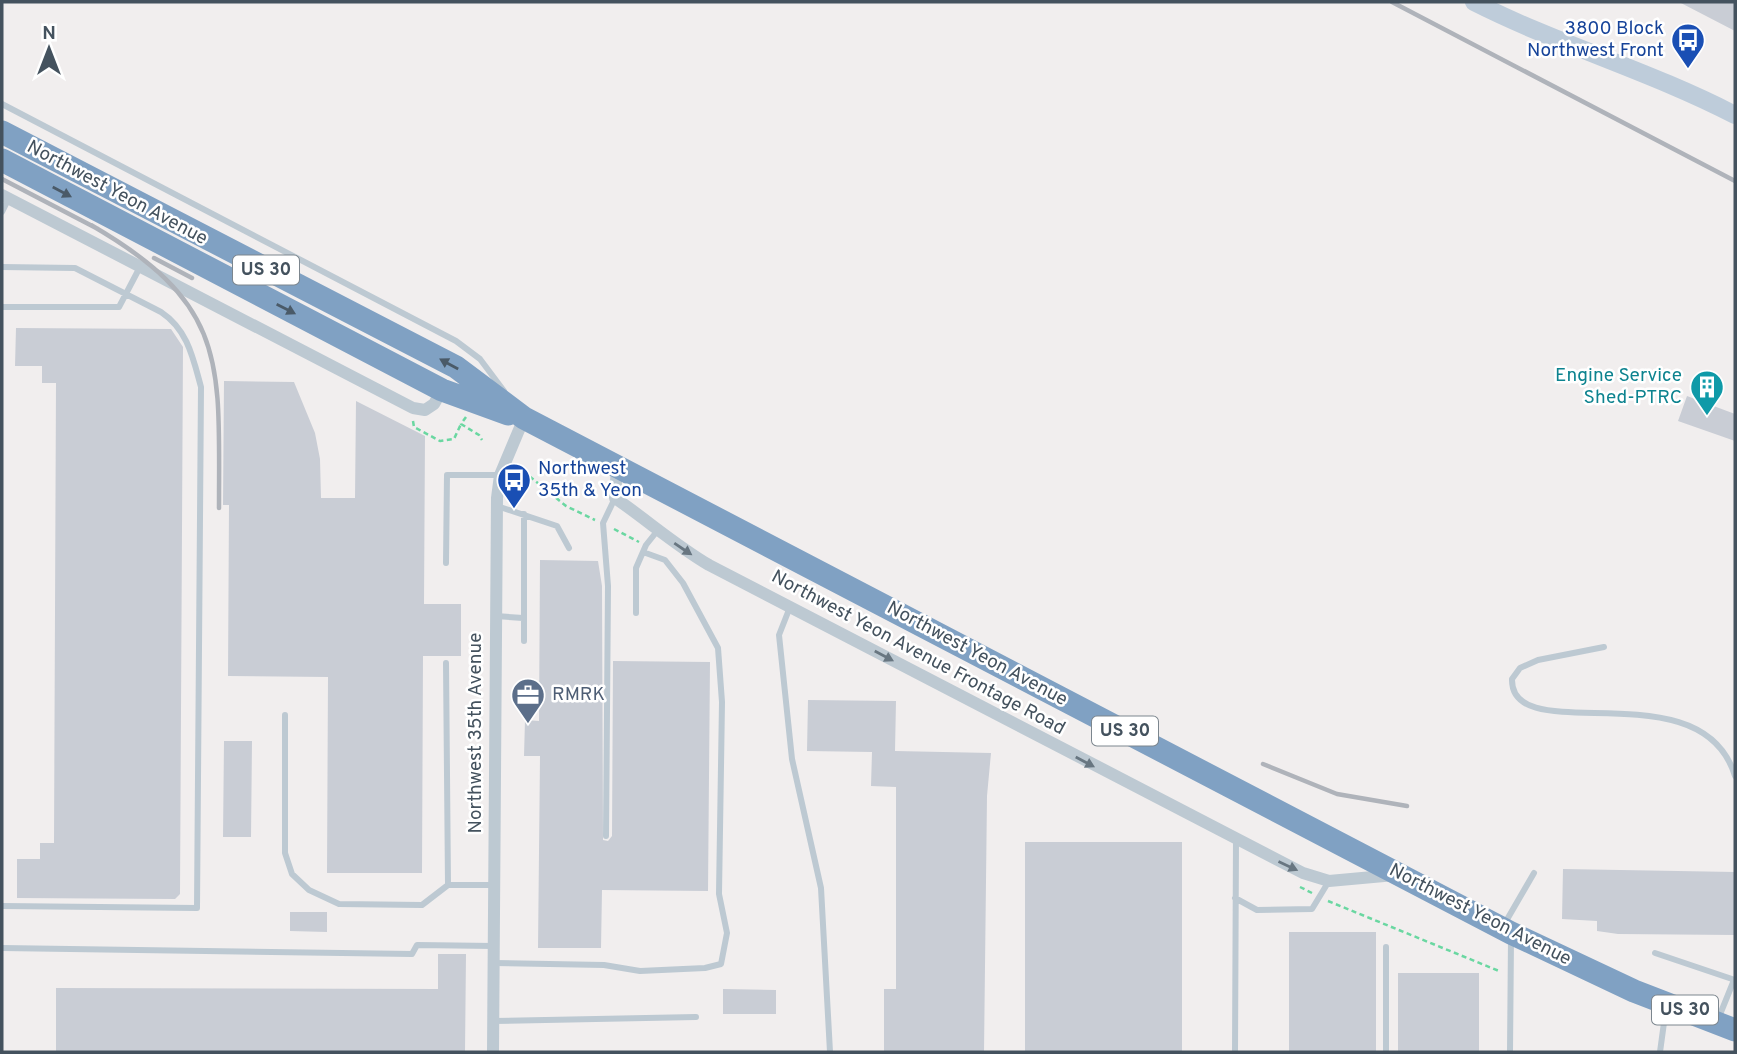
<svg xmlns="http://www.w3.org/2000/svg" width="1737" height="1054" viewBox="0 0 1737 1054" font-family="Overpass,sans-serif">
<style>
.building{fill:#c9cdd5}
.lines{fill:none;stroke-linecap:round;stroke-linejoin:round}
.path{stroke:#6ad7a1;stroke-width:2.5;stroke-dasharray:5 3.5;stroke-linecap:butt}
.lane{stroke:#bdc9d2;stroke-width:6}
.street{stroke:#bdc9d2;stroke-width:12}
.secondary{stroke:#beccda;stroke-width:18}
.highway{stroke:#80a1c3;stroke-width:23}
.rail{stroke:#afb3ba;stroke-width:4.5}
.oneway{fill:#4a5a68}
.oneway2{fill:#687681}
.labels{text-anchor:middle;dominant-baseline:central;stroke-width:5;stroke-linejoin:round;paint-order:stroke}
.shield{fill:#fff;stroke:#7c868e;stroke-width:2}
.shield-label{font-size:18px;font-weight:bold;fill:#44525e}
.transit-label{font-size:19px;fill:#164399;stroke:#fff;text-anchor:end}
.street-label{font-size:19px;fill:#44525e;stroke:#fff}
.culture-label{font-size:19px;fill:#0d838f;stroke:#fff;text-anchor:end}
.service-label{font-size:19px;fill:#4e5e75;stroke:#fff;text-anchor:start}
</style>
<rect width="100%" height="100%" fill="#f1eeee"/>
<path class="building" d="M1679,2h56v29z
M16,328l155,1 12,18 -3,547 -5,5 -158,-1v-39h23v-16h14l2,-460h-14v-17h-27z
M224,381l70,1 21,51 5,26 1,39h34l1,-97 69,35 -1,168h37v52h-38l-1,217h-95l1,-196 -100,-1 1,-171h-6z
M1687,396l48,18v27l-57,-20z
M540,560l58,1 4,25 1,254 5,1 4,-5 1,-175 97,1 -2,229 -106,-1 -1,58h-63l2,-192h-16l1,-36 14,1z
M808,700l88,1 -1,50 96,2 -4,43 -3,256h-100v-63h12v-202l-25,-1 1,-34 -65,-1z
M224,741h28l-1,96h-28z
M1025,842h157v210h-157z
M1563,869l172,3v63l-117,-1 -21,-3v-10l-35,-2z
M290,912h37v20l-37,-1z
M1289,932h87v120h-87z
M438,954h28l-1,98h-409v-64l382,1z
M1398,973h81v79h-81z
M723,989l53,1v24h-53z"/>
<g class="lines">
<path class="path" d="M466,417l-5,7 18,11 3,5
M413,421l1,6 26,14 14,-2 7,-15
M523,471l43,35 29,14
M614,529l25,13
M1300,887l12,6
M1328,901l171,70"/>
<path class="lane" d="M2,104l454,237 24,18 24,32
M2,212l7,-14
M2,267l73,1 86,44c27,18 32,46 40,75l-4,521 -195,-2
M2,307h117l21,-40
M497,506l60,20 12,22
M446,563l1,-88h53
M790,607l-11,28 13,124 29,129 9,164
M636,613v-45l10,-23 12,-15
M496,616l27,2
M524,641v-127
M1604,647l-66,13 -18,8 -8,11c-2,72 190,-13 223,97
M446,663l2,222h46
M285,715v138l7,21 17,16 30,14 83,1 26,-20
M606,836l2,-250 -5,-63 12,-25
M1235,898l22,12 55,-1 17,-28
M1505,923l29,-50
M2,948l410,6 5,-9 77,1
M1655,953l80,27
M493,963l111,2 36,6 65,-3 16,-4 6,-31 -8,-39 3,-192 -4,-54 -35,-65 -18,-23 -22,-8
M1719,1017l15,-37
M493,1021l203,-4
M1235,1052l1,-212
M1386,1052v-105
M1510,1052l1,-113
M1660,1052l6,-44"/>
<path class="street" d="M2,195l411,213 12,2 9,-6 8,-14
M617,466l-2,32c32,22 60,47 94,67l594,308 26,8 66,-6
M493,1052l4,-554 3,-23 24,-57"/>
<path class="secondary" d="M1474,2c85,43 176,69 261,113"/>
<path class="highway" d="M2,132l454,235 68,51 987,515 123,58 101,39
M2,160l440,230 66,24"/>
<path class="rail" d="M1392,2l343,179
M2,179l96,50
M91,225c138,80 128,138 128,283
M154,258l38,20
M1263,764l74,30 70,12"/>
</g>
<defs><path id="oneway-solid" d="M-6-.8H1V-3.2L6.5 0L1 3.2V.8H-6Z" transform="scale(1.75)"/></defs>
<g class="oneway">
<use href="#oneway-solid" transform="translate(62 192) rotate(28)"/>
<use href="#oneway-solid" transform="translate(286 309) rotate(27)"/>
<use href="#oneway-solid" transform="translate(449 364) rotate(-151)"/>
</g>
<g class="oneway2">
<use href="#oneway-solid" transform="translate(683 549) rotate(34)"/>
<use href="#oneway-solid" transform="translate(884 656) rotate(28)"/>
<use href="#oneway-solid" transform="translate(1085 762) rotate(28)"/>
<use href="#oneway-solid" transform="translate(1288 866) rotate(25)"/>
</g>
<defs>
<g id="bus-pin" transform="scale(1.75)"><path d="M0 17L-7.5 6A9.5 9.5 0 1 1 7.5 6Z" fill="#1a4fb4" stroke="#fff"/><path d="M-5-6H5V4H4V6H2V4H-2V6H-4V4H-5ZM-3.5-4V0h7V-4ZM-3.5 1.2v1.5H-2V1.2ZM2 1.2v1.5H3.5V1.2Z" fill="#fff"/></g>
<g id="building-pin" transform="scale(1.75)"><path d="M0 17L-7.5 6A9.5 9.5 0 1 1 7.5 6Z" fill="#0f9aa8" stroke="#fff"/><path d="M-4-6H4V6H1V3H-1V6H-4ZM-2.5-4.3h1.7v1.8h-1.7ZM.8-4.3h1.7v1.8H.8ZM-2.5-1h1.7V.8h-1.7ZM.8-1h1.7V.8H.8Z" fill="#fff"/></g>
<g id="office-pin" transform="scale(1.75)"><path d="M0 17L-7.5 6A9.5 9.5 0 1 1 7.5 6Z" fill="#5c6f8a" stroke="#fff"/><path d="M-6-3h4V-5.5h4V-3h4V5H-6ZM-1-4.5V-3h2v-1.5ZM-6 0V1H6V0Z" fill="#fff"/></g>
</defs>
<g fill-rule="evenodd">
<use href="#bus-pin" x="1688" y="40"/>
<use href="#building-pin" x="1707" y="387"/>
<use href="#bus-pin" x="514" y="480"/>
<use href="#office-pin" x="528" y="695"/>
</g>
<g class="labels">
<g class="shield">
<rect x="233" y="255.5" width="66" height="29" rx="5"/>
<rect x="1092" y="716.5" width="66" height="29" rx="5"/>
<rect x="1652" y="995.5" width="66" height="29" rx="5"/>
</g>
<g class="shield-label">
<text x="266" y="270">US 30</text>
<text x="1125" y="731">US 30</text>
<text x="1685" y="1010">US 30</text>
</g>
<g class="transit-label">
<text x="1664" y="29">3800 Block<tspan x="1664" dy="22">Northwest Front</tspan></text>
<text x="538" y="469" text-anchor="start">Northwest<tspan x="538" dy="22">35th &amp; Yeon</tspan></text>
</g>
<g class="street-label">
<text transform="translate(117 193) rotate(28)">Northwest Yeon Avenue</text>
<text transform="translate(918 653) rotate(28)">Northwest Yeon Avenue Frontage Road</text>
<text transform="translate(977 654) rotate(28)">Northwest Yeon Avenue</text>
<text transform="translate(476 733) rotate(-90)">Northwest 35th Avenue</text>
<text transform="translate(1480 915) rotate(27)">Northwest Yeon Avenue</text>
</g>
<g class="culture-label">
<text x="1682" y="376">Engine Service<tspan x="1682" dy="22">Shed-PTRC</tspan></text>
</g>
<g class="service-label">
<text x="552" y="695">RMRK</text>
</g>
</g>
<rect width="1737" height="1054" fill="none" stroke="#44525e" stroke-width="7"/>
<g transform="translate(49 49)" stroke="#ffffff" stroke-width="5" paint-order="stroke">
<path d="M0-5L12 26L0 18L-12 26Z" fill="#44525e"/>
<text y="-10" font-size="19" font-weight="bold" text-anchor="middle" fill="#44525e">N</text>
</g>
</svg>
